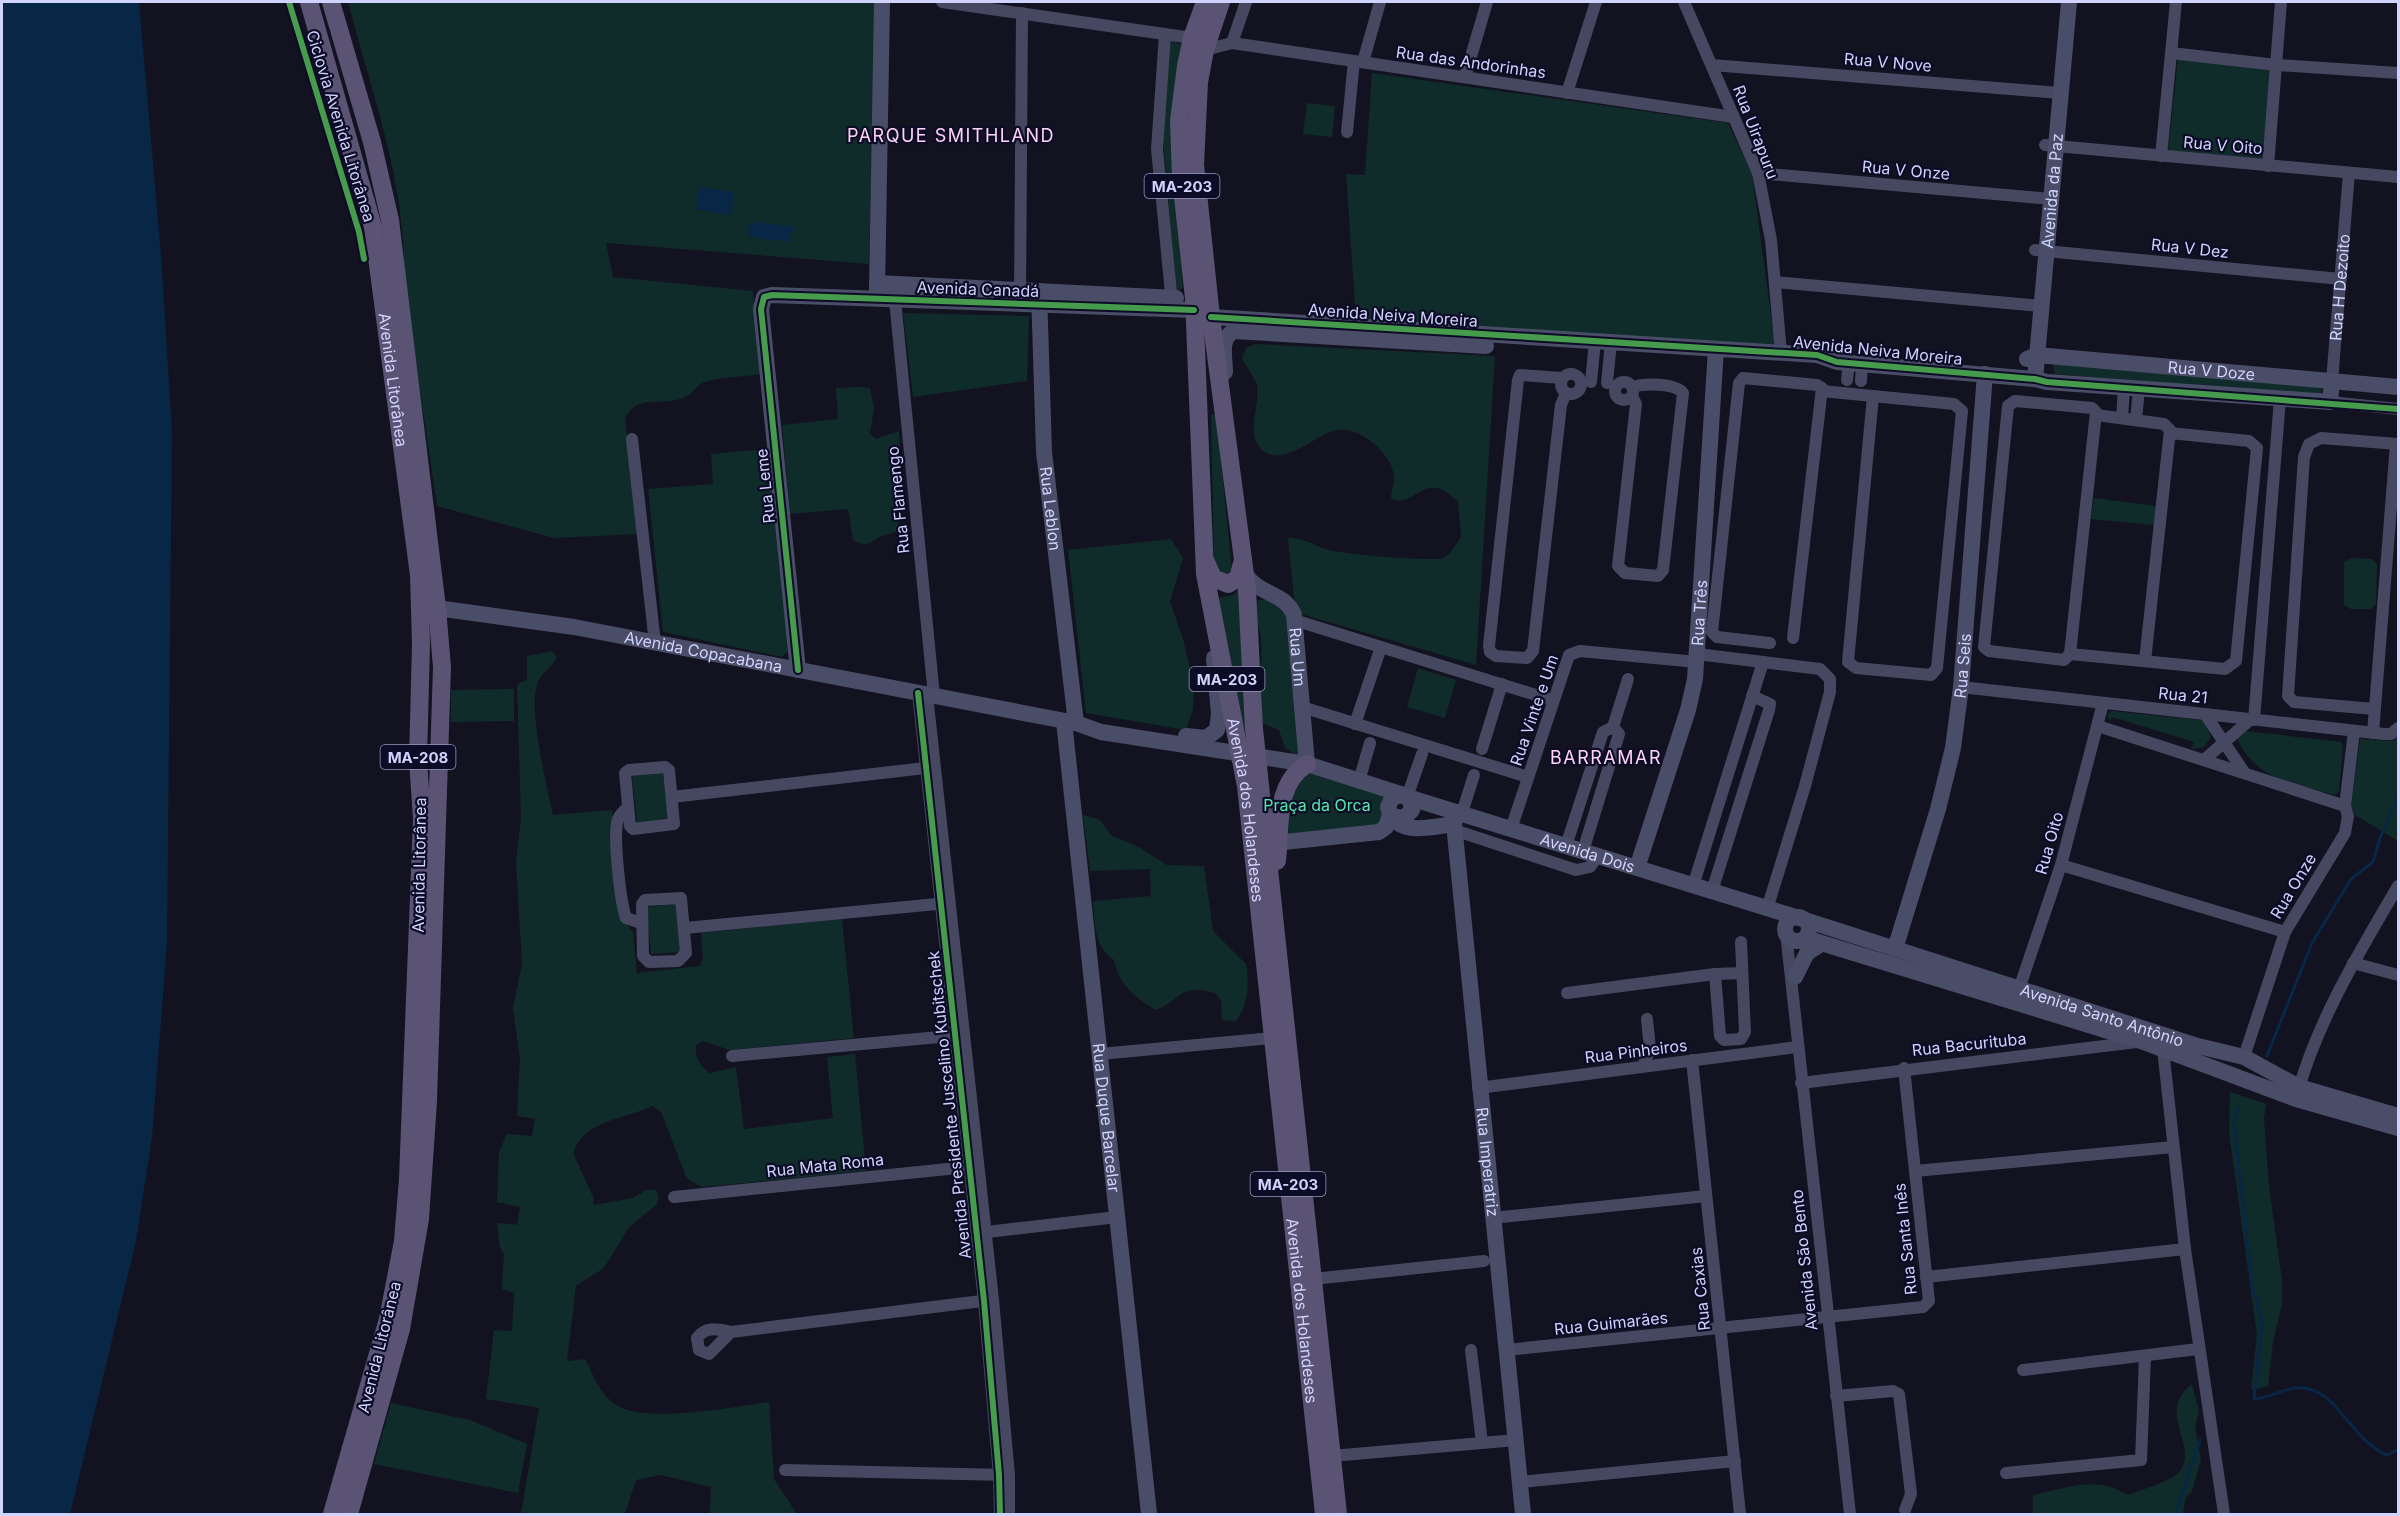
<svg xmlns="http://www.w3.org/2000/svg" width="2400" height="1516" viewBox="0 0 2400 1516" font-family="Inter,sans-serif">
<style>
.green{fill:#102c2a}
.water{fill:#082746}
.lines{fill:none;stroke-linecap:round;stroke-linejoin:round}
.stream{stroke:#082746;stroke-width:3}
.street{stroke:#464861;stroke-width:12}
.secondary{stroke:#4a4d67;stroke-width:16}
.primary{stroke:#5a5373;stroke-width:18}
.cycleway-casing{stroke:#0d0c26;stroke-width:10}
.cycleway{stroke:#469c4c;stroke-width:6}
.labels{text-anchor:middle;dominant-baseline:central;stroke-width:4.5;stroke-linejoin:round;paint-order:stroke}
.shield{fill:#0d0c26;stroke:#9697be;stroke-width:1.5}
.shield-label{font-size:15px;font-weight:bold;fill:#d1d3ff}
.street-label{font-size:16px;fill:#d1d3ff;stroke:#0d0c26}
.park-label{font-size:16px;fill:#52eaaf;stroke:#0d0c26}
.neighbourhood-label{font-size:18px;letter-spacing:1.5px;fill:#ffd3f5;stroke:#0d0c26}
</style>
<rect width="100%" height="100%" fill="#131220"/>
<path class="green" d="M348,2h528l-7,262 -263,-21 7,34 140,14 7,83c-14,3 -48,3 -59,10 -6,3 -9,10 -14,12 -24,13 -47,-5 -62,22l13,116 -84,4 -117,-32 -33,-224c3,-97 -32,-188 -56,-280z
M1170,39l13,7 -8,123 8,119 -7,5 -14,-168z
M2178,59l94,9 -10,92 -94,-9z
M1372,73l356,50 24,51 23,171 -419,-26 -10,-145 19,1z
M1307,103l28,3 -3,31 -29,-3z
M903,313l126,3 -2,65 -114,16z
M1255,344l240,12 -19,309 -175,-51 -7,-16 -6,-60c16,0 25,7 40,12 14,4 105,12 115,8 8,-3 13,-15 18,-21l-3,-36c-6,-4 -14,-12 -21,-13 -18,-3 -29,20 -46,10 0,-7 4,-17 3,-23 -4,-23 -36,-52 -61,-44 -19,5 -52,38 -72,18 -15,-16 -1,-44 -4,-63 -2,-8 -11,-20 -15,-28l4,-10z
M2051,360l271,25 -1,11 -266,-22z
M861,387l9,1 4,20 -4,26 6,5 23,-8 2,35 -7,33 5,31c-6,4 -13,4 -19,7 -11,7 -14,10 -27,3l-5,-31 -58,5 -8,-89 56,-6 -2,-31z
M1216,414l16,156 -9,6 -9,-9 -3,-152z
M767,449l22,201 -7,7 -119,-25 -15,-143 65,-5 -2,-30z
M2094,498l62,8 1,17 -3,2 -63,-6z
M1171,539l12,19 -13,43 13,38 11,46 -1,24 -7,21 -100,-17 -18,-163z
M2352,558l20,1 5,5 -1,40 -5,5h-20l-7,-4v-43z
M1241,586l7,137 -4,7 -26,-132 15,-3z
M1270,598l18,14 11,142 -3,1 -11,-7 -6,-18 -17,-7 -1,-86 -5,-20v-16z
M552,651l5,6c-4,10 -15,15 -19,25 -11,27 9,103 15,133l59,-5 7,106 14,16 4,41 62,-7 4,-6 -2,-27 141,-14 12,119 -125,12 -26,-9 -7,4c-2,11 4,22 14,28l26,-6 8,62 89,-11 -6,-61 28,-3 11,117 -164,16 -15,-8 -26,-67 -9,-6c-29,14 -68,14 -79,47l21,46 -1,6 40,-7 13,-8h10l3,9 -3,6 -27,22 -25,41 -28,18 -9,75 18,-2c9,17 14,34 31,46 30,19 117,2 153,-3l5,77 23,35h-87l1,-27 -51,-12 -24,5 -11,34h-104l18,-106 -53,-9 8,-69 18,1 2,-38 -12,-4 2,-35 -4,-6 -3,-25 20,2 3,-18 -23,-5 2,-50 8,-18 25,2 3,-17 -18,-3 3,-57 -7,-51 9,-44 -6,-104 5,-42 -4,-134 10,-4v-24z
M1418,668l38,12 -11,38 -38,-11z
M514,689v32l-63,1v-32z
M2112,711l87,9 6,1 6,16 -7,10 -12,2 2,-7 -82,-25 -2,4 -3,-7z
M2246,731l95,11 2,5 -4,45 -5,3c-43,-13 -75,-13 -97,-56z
M2398,736v105l-43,-26 -4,-10 9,-66 33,2z
M663,772l5,46 -31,5 -5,-47z
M1313,773l72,24 -2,28 -95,9v-28l14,-31z
M1083,815l16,4 13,17 27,11 28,18 37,1 9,65 33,33c3,20 3,40 -10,57l-14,-1 -1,-20 -6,-7c-36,-10 -33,7 -59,17 -23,-14 -36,-24 -42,-50 -21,-14 -19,-37 -21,-59l58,-5 -1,-27 -60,2z
M678,904l4,48 -31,2 -5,-47z
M2230,1092l36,12 -2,15 5,67 13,94v24l-9,38 -5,45 -17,2 6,-54 -28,-203z
M2192,1384l7,27 -4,16 6,33 -9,31 -7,8 -2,15h-150v-19c35,-7 62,-20 95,0 12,-5 45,-14 52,-24 19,-26 -25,-59 12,-87z
M391,1403l79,17 57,24 -9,49 -144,-29z"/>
<path class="water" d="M2,2h137l22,253 11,176 -5,512 -15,194 -16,104 -66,273h-68z
M699,187l35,5 -3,23 -34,-5z
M756,222l38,5 1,2 -7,6 6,7 -45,-5 -1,-13h6z"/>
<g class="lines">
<path class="stream" d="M2267,1056l45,-113 39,-64 22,-17 7,-24 18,-41
M2239,1106l-5,16 18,164 10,34 -8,79c16,-1 26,-9 41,-11 42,-4 54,52 92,67l11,-5
M2175,1514l25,-74"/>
<g class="street">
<path d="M942,2l250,36"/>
<path d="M1684,2l74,171 13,67 10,113"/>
<path d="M1165,34l-8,115 15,155"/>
<path d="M1232,43l14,-41"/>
<path d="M1205,50l27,-7 501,74"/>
<path d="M2171,53l106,12 121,8"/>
<path d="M1363,62l17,-60"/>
<path d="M1712,65l348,28"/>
<path d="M1465,77l22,-75"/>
<path d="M1567,93l29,-91"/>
<path d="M1347,132l7,-71"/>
<path d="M2045,145l353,32"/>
<path d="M2161,156l15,-154"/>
<path d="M2268,166l13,-164"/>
<path d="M1758,173l293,26"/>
<path d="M2035,250l306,29"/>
<path d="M1776,282l265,24"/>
<path d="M1020,297l2,-284"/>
<path d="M895,300l39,396"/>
<circle cx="1571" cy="384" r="10"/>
<path d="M1562,378l-42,-3 -2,5 -29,266 1,6 6,4 31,2 6,-7 28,-246 5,-12"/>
<path d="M1847,380l2,-17"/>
<path d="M1861,381l1,-17"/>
<path id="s1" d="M2332,381l17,-208"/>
<circle cx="1624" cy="391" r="9"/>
<path d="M1591,382l4,-41"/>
<path d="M1607,383l4,-41"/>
<path d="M1822,391l132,13 8,7 -25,257 -6,7 -75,-7 -8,-6 25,-266"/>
<path d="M1632,396l4,8 -18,162 7,7 33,3 5,-6 20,-177c-8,-10 -39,-10 -50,-6"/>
<path d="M2015,401l77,7 4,4 -26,242 -6,6 -75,-9 -5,-4 24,-241z"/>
<path d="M2330,402l68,7"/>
<path d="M2096,415l68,9 6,6 -25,231"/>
<path d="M2122,418l2,-30"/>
<path d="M2136,420l3,-31"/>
<path d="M632,439l23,204"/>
<path d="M1294,620l258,80"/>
<path d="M1770,643l-53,-6 -5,-5 27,-249 4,-5 74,7 5,3 -29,250"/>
<path d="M1697,654l123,15 10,10v13l-25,94 -38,123"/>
<path d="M2070,654l155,15 11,-8 21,-213 -8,-7 -79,-8"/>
<path d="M1961,687l423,47h7l7,-6"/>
<path d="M918,693l66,608 15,174 1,39"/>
<path d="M927,695l66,605 16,175v39"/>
<path d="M1302,707l226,70"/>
<path d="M2374,709l-80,-7 -6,-6 16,-239 5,-13 12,-6 77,6"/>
<path d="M2205,714l39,58"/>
<path d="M2254,720l26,-321"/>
<path d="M1355,724l26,-77"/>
<path d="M2098,726l247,80"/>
<path d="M1613,727l15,-48"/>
<path d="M2373,733l23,-289"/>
<path d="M1482,749l20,-65"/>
<path d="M2205,759l46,-40"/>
<path d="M665,767l4,3 5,54 -41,5 -3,-3 -5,-53 4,-3z"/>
<path d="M1359,781l11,-38"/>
<path d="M672,797l262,-30"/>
<path d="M1407,797l15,-43"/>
<path d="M627,808c-5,5 -9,8 -10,15 -3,18 3,78 9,95l15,5"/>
<path d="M1462,813l12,-38"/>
<path d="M1511,829l58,-174 11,-4 117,11"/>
<path d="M1454,830l122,40 14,-3 8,-11"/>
<path d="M1566,846l37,-114 10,-5 6,7 -36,117"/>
<path d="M2061,865l224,67"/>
<path d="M1693,886l70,-224"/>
<path d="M1712,891l57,-181 1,-6 -18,-8"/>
<path d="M681,898l5,55 -8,8 -29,1 -6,-6 -1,-52 3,-4z"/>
<path d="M685,928l262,-25"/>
<path d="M1786,933l64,581"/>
<path d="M2353,963l45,12"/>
<path d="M1715,974l5,62 4,4 17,-1 4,-7 -4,-90"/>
<path d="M2019,989l42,-124 42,-162"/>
<path d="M1567,993l148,-19 27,-1"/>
<path d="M2163,1049l22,200 39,265"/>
<path d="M1100,1054l173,-16"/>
<path d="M732,1056l229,-21"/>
<path d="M2244,1057l41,-125 60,-99 3,-17 -3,-10 9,-75"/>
<path d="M1692,1060l48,454"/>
<path d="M1643,1066l7,-17 -3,-30"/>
<path d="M1801,1083l336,-41"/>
<path d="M1478,1088l319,-41"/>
<path d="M2297,1095c20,-74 63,-144 101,-209"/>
<path d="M1915,1171l258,-24"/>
<path d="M674,1197l303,-31"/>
<path d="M1492,1218l214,-22"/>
<path d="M978,1233l139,-16"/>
<path d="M1926,1277l259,-28"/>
<path d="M1313,1279l171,-18"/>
<path d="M731,1332l-22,22 -10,-4 -2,-12c9,-12 20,-9 34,-6l259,-32"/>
<path d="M1471,1350l11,93"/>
<path d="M1506,1350l417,-43 6,-6 -25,-233"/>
<path d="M2023,1370l175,-21"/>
<path d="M1836,1396l57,-5 6,3 12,100 -6,16"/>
<path d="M1332,1456l184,-16"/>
<path d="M785,1470l221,5"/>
<path d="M2006,1473l135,-13 4,-103"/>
<path d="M1520,1482l215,-21"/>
</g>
<g class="secondary">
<path d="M877,283l299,15"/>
<path id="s2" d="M1039,291l5,161 32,271"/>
<path d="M877,292l5,-290"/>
<path d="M1211,317l606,38 20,7 198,17 12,3 283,20 2,-21"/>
<path id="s3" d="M2027,359l10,-4 361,32"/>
<path d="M1225,372c0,-14 -6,-34 9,-41l252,15"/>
<path id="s4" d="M2035,379l34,-377"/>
<path id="s5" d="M1246,575c13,20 39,17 48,40l13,149"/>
<path id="s6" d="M437,608l137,19 502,96 25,9 206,32 97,31"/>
<path d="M798,670l-37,-361 3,-12 8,-2 422,15"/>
<path id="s7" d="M1064,721l85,793"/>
<path d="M1186,736l20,2 11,-8 2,-16 -5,-56"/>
<path id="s8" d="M1407,797l392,121"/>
<path id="s9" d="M1457,812l-3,12 69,690"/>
<path d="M1393,816l11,2 8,-8 -2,-11 -9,-4 -9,3 -4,9c8,31 42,20 66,17"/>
<path d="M1265,844l114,-12 7,-5 4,-13"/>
<path id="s10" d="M1637,868l51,-158 7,-31 21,-330"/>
<circle cx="1797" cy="929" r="12"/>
<path id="s11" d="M1802,919l396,127 46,11 55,30 99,29"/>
<path d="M1805,938l336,103 155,58 102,29"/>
<path id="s12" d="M1895,949l43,-140 15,-61 8,-61 24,-313"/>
<path d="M1795,977l12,-24 14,-9"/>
</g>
<g class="primary">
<path id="s13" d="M309,2l64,225 46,348 2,69 -3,116 4,59 -14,360 -5,62 -15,78 -56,195"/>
<path d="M331,2l41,140 18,78 47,388 5,59 -14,434 -8,118 -19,110 -52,185"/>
<path id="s14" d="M1205,2l-13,36 -6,28 -7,55 2,57 13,120 11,276 41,212 78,728"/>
<path d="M1221,2l-16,48 -6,32 -4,83 16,152 36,273 7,139 84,785"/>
<path d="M1206,562l7,16 15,6 10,-6 5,-18"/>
<path d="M1277,861c4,-33 -3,-77 30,-97"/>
</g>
<g class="cycleway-casing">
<path id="cycleway" d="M289,2l70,230 5,27
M1211,317l606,38 20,7 198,17 12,3 351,27
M798,670l-37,-361 3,-12 8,-2 422,15
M918,693l66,608 15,174 1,39"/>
</g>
<use href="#cycleway" class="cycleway"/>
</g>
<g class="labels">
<g class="shield">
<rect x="1144.5" y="174" width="75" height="24" rx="4.5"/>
<rect x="1189.5" y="667" width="75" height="24" rx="4.5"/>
<rect x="380.5" y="745" width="75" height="24" rx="4.5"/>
<rect x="1250.5" y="1172" width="75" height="24" rx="4.5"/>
</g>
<g class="shield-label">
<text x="1182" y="186">MA-203</text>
<text x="1227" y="679">MA-203</text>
<text x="418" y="757">MA-208</text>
<text x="1288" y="1184">MA-203</text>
</g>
<g class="street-label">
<text transform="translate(1471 62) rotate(8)">Rua das Andorinhas</text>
<text transform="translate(1888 62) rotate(5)">Rua V Nove</text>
<text transform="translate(341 126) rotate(73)">Ciclovia Avenida Litorânea</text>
<text transform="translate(1756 132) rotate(69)">Rua Uirapuru</text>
<text transform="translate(2223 145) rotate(5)">Rua V Oito</text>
<text transform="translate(1906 170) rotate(5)">Rua V Onze</text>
<text stroke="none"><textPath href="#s4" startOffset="189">Avenida da Paz</textPath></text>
<text transform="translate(2190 248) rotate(6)">Rua V Dez</text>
<text stroke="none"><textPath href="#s1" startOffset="94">Rua H Dezoito</textPath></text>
<text transform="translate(978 289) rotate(2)">Avenida Canadá</text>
<text transform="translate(1393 315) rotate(4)">Avenida Neiva Moreira</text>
<text transform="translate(1878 350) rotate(6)">Avenida Neiva Moreira</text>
<text stroke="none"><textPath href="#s3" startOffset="186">Rua V Doze</textPath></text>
<text stroke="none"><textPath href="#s13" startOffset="388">Avenida Litorânea</textPath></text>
<text transform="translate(765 486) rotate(-96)">Rua Leme</text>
<text transform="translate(898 500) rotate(-96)">Rua Flamengo</text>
<text stroke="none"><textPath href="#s2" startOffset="218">Rua Leblon</textPath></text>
<text stroke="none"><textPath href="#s10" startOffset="264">Rua Três</textPath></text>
<text stroke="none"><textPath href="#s6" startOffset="270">Avenida Copacabana</textPath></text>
<text stroke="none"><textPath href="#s5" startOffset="106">Rua Um</textPath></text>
<text stroke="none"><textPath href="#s12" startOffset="292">Rua Seis</textPath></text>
<text transform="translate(2183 695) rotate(6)">Rua 21</text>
<text transform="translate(1534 710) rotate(-71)">Rua Vinte e Um</text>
<text stroke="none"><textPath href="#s14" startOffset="816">Avenida dos Holandeses</textPath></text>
<text transform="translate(2049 843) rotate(-74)">Rua Oito</text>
<text stroke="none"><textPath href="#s8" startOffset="189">Avenida Dois</textPath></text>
<text transform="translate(419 865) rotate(-89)">Avenida Litorânea</text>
<text transform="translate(2293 886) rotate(-59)">Rua Onze</text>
<text stroke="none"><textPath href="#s11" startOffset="315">Avenida Santo Antônio</textPath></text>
<text transform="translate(1969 1044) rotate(-6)">Rua Bacurituba</text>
<text transform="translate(1636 1051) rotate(-7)">Rua Pinheiros</text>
<text transform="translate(949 1105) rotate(-96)">Avenida Presidente Juscelino Kubitschek</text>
<text stroke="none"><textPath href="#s7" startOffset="399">Rua Duque Barcelar</textPath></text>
<text stroke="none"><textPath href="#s9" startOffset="352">Rua Imperatriz</textPath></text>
<text transform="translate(825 1165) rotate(-6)">Rua Mata Roma</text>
<text transform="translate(1905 1239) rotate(-96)">Rua Santa Inês</text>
<text transform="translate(1804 1260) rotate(-96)">Avenida São Bento</text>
<text transform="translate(1700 1289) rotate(-96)">Rua Caxias</text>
<text stroke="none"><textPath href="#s14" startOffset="1320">Avenida dos Holandeses</textPath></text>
<text transform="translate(1611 1323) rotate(-6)">Rua Guimarães</text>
<text transform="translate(379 1347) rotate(-76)">Avenida Litorânea</text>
</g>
<g class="park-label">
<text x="1317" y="805">Praça da Orca</text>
</g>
<g class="neighbourhood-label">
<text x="951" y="135">PARQUE SMITHLAND</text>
<text x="1606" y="757">BARRAMAR</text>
</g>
</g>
<rect width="2400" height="1516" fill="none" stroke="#d1d3ff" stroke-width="6"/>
</svg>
